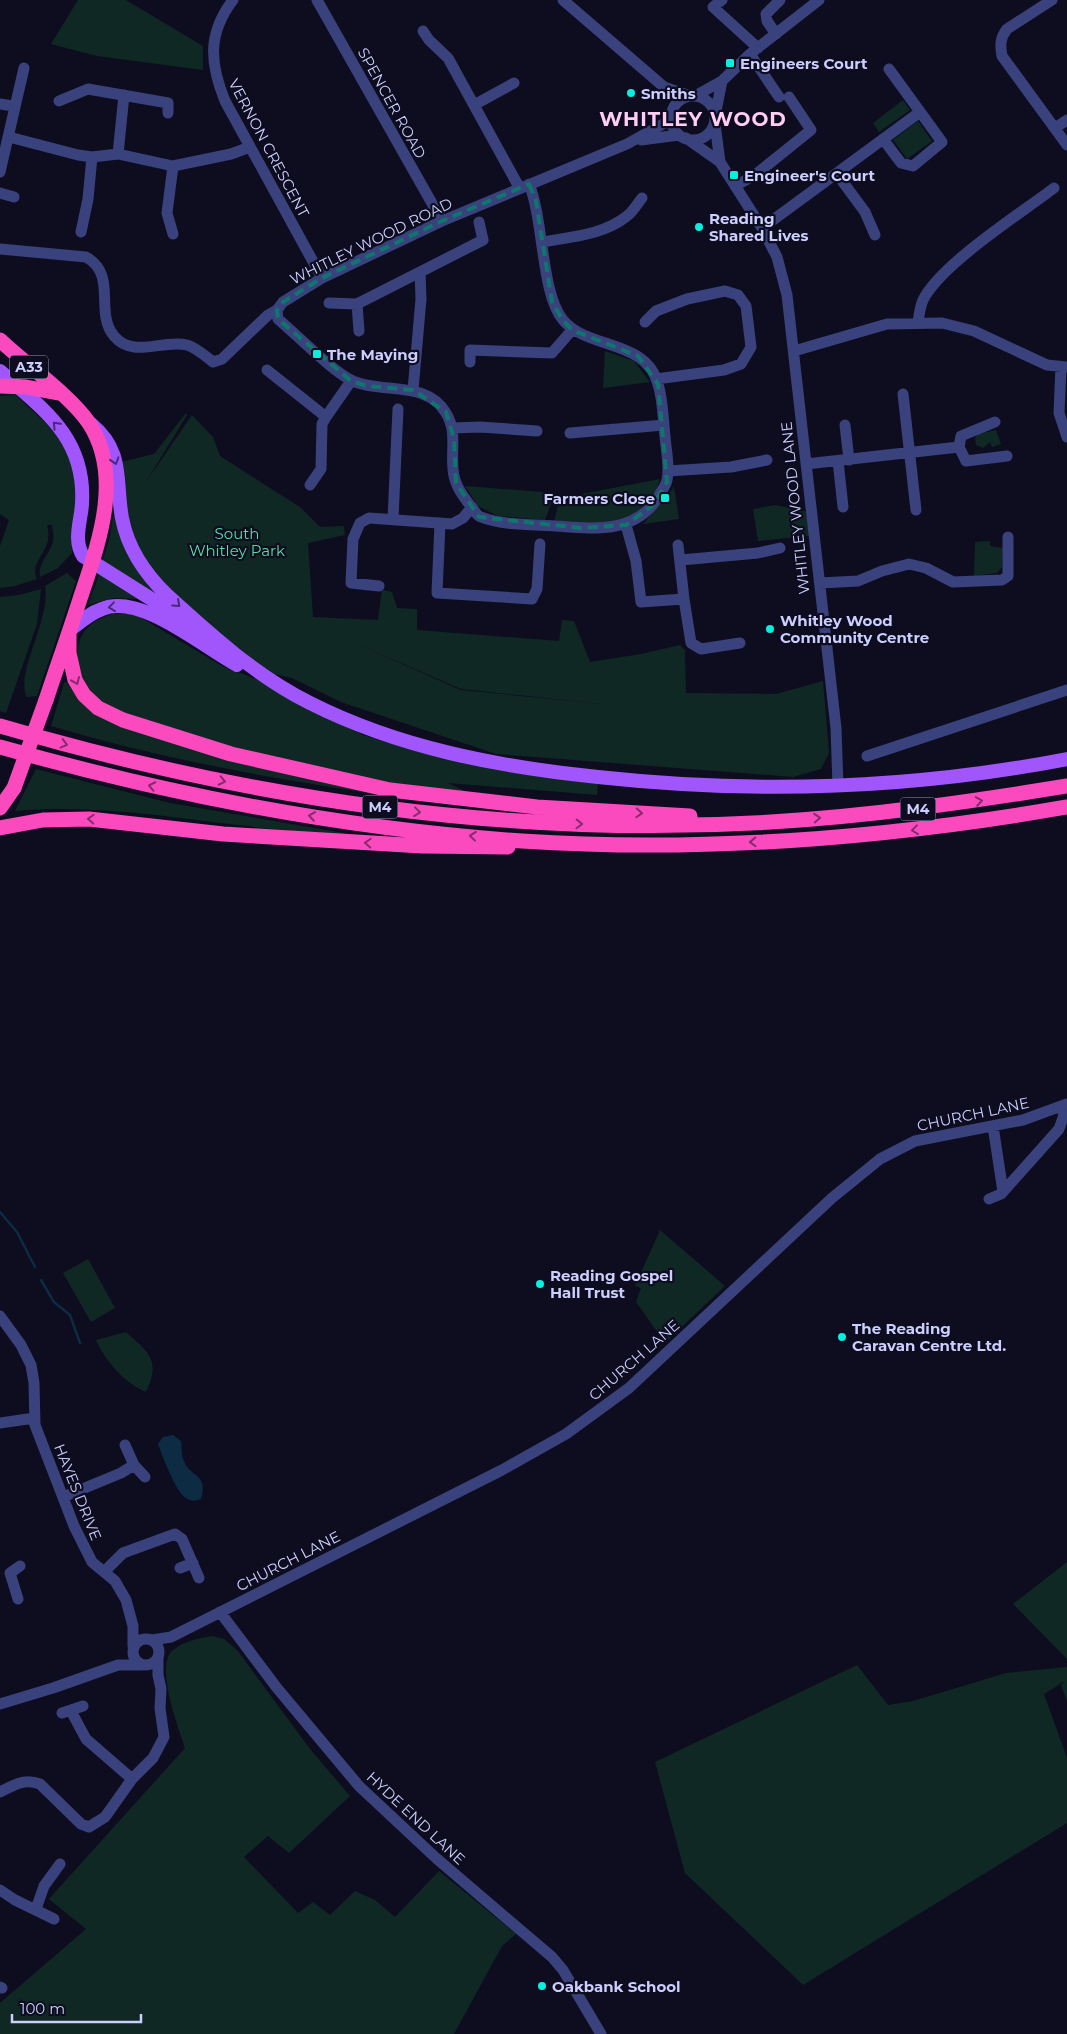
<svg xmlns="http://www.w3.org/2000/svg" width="1067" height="2034" viewBox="0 0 1067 2034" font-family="Montserrat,sans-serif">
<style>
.green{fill:#102823;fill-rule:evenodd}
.water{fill:#0d2b42}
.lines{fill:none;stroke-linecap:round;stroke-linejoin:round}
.stream{stroke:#0d2b42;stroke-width:2.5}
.minor{stroke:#39427c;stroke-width:11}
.major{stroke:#a156fb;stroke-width:14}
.highway{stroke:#fa4abd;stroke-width:15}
.highway-bridge{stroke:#fa4abd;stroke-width:15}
.oneway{stroke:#482a77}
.oneway2{stroke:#842c6e}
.marked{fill:none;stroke:#0f766e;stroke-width:4;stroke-dasharray:10 6;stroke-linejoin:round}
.poi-dot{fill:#06efdf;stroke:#0d0d1f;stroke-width:2}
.labels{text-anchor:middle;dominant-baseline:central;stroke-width:4.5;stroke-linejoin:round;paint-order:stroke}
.shield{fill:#0d0d1f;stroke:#9394bb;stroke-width:1}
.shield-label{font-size:14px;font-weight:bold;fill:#cccefe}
.poi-label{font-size:15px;font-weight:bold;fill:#cccefe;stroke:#0d0d1f;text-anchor:start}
.street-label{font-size:15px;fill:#cccefe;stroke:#0d0d1f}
.park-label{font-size:15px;fill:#5adba5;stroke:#0d0d1f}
.district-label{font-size:20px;font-weight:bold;letter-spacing:1px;fill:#fecef4;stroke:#0d0d1f}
</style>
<rect width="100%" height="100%" fill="#0d0d1f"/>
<path class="green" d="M78,0h48l77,46v24l-106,-14 -46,-12z
M903,100l7,10 -31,22 -6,-9z
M918,121l14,20 -25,18 -14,-19z
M605,351l29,10 16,21 -47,6z
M16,395c35,34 59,48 60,101 0,20 -5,38 -4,57l-14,15 -18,9c-3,-20 21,-27 11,-53l-4,2c8,24 -19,35 -10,53l-22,7 -15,2v-42l9,-26 -9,-6v-118z
M186,413l1,2 -41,67 46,-67 21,22 7,19 80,51 20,20 24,-1 1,9 -37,8 5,74 65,3 4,-30 10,2 5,16 20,1v21l142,11 3,-21 12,1 16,41 51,-8 39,-9 5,5 1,43 90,1 47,-13 6,72 -8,16 -28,8 -297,-23 -155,-52 -49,-24 -22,-5 -28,-18 -77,-67 -35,-49 -9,-77 33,-8zM350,641l111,48 141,15 -141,-14z
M996,430l5,14 -9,3 -2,-5 -7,6 -7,-3 -1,-7 3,-4z
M660,479c-3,7 -5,20 -11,25 -24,26 -64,19 -95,17l6,-23z
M465,486l90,7 -10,27 -47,-4 -20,-10z
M674,487l5,32 -36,5z
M775,505l33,7 2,24 -52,5 -5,-32z
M113,516h2l63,95 -76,-49 7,-21z
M990,541v5l13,2 -1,19 -5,6 -23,3 1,-34z
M67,573l9,8 -39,115 -10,1c-13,-22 24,-77 18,-111z
M99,575h3l38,24 -27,-1 -25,7z
M41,589l-4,35 -31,89 -6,-2v-114l19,-2z
M112,614h19l9,3 82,49 34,13 50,28 57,28 52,16 70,16 113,17 -1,11 -149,-12 21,10c-28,-4 -58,-6 -86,-11 -62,-12 -123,-28 -184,-44 -28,-7 -85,-19 -105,-40 -12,-13 -19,-32 -16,-49 2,-20 16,-29 34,-35z
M66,682l15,20 17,14 279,78c-110,-16 -219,-36 -326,-68l13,-43z
M36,769l134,34 191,33c-26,1 -51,-3 -76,-6 -91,-8 -179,-27 -270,-19z
M660,1230l65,56 -60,57 -29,-41 5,-14 -6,-2z
M88,1259l27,49 -24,14 -28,-49z
M126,1332c23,21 35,28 20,60 -21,-9 -41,-31 -50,-52z
M1067,1562v97l-54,-55z
M213,1636l11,3 13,11 73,99 40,47 -61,57 -21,-17 -24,21 54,56 15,-11 17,13 25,-24 20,9 20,17 44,-46 77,63 -14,12 -48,88h-454v-31l86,-74 -37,-30 136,-151c-6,-19 -31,-83 -12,-98 11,-9 27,-12 40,-14z
M857,1665l31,40 25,-4 93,-28 61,-6v34l-6,-16 4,-4 -21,13 23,64v65l-264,162 -118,-112 -30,-111z"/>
<path class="water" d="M173,1435l8,6c1,6 0,15 3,20 6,17 25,12 17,38 -6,2 -9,3 -15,-1 -11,-7 -23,-41 -28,-54l5,-7z"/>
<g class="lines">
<path class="stream" d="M0,1212l17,20 18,35
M41,1280l13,22 16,13 10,28"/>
<path class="minor" d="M233,0c-26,34 -23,64 -8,101l97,177
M317,0l125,221
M563,0l101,87 26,9
M722,0l-9,7 45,41
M1052,0l-45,29c-7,9 -7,16 -5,27l65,89
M423,31l6,9 19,18 71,129
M776,34l-9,-13 -1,-7 14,-14
M750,54l29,43
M695,96l27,-15 28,-27 69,-54
M671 118a22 22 0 1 1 44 0a22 22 0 1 1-44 0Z
M59,101l29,-12 80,14v10
M0,104l13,2
M474,105l40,-22
M715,116l7,-35
M715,124l5,38
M1055,128l12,-8
M9,137l69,18 14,2 26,-3 55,12 58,-12 19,-7
M686,138l34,24 42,66 15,29 10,38 49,433 2,58
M883,139l18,24 12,3 29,-24 -53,-73
M641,140l38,-5
M118,154l6,-59
M173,166l-6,47 6,21
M0,172l24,-104
M837,174l28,38 10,23
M735,186l20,-11 56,-45 -22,-33
M0,193l14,4
M762,228l158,-116
M81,232l7,-33 4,-42
M542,242c28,-5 62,-7 85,-26 6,-4 10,-12 15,-18
M0,249l86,8c32,18 8,55 28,79 19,23 49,3 73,9 10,3 18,11 26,17l9,-3 46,-44 9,-5 6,-8 39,-24 120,-57 185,-77 45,-25
M329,303l28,1 126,-64 -4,-18
M357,304l2,27
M277,310l1,9c19,16 55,53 75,62 29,13 74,-1 93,32 11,18 5,36 7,56 1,16 10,27 19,39 3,3 5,8 9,9 19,8 53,8 75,9 38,3 80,8 103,-30 2,-5 7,-10 8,-16 3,-14 -1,-29 -2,-44 -2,-17 -2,-36 -7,-52 -12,-45 -70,-34 -95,-64 -22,-26 -19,-100 -34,-136
M645,322l11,-11 31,-12 38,-8 13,4 8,11 5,41 -10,17 -17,6 -68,9
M918,322c1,-7 2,-15 5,-22 18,-36 97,-86 131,-112
M794,351l93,-27 55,-1 32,8 73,34 20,2
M470,362v-12l82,3 20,-23
M1061,367l-2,46 8,24
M267,370l59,47 -4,7 -1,45 -11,16
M413,390l8,-91 -1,-27
M903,394l13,116
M326,417l25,-36
M845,425l4,35
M452,428l28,-1 57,4
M570,433l94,-8
M959,447l2,-11 34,-14
M838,461l5,46
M806,464l153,-17 7,14 41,-5
M668,471l63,-4 36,-7
M393,519l5,-110
M440,523l-3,70 95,6 5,-10 3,-45
M626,525l10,36 5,41 43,-3 -6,-54
M681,560l77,-7 22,-5
M820,583l38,-2 24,-10 27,-7 17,4 27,14 49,-2 6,-4v-39
M379,586l-28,-3 2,-44 7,-16 9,-5 83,6 11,-6 9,-11
M684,599l7,44 10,6 39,-6
M867,756l200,-66
M993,1126l10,66
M989,1199l12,-5 58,-65 5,-14 -3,-8
M0,1316l21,29 10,20 3,18 1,42 39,101 18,36 23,19 11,19 7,26v20
M0,1423l34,-5
M125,1445l9,20 11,12
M63,1497l58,-24 13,-8
M180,1568l13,-5
M104,1572l19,-19 52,-19 7,5 17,39
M18,1599l-8,-26 10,-7
M220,1612l57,76 82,98 77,72 116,99 11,13 38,64
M133 1652a13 13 0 1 1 26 0a13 13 0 1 1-26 0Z
M152,1640l19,-3 331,-167 64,-36 63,-46 203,-190 48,-39 35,-18 108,-21 44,-16
M0,1704l53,-16 65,-23h24
M71,1711l15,28 46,40
M62,1713l21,-7
M0,1792c14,-7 24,-14 40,-8l41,40 8,3 16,-10 27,-38 21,-21 11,-21 -4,-29 1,-19 -3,-14v-17
M0,1890l15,10 39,19
M36,1909l8,-23 16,-22
M0,1987l2,1"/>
<path class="major" d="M0,371c44,39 86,67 82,133 -1,17 -9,36 1,52l73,46 48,42
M91,424c34,28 24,57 31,94 6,32 24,57 46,78 44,40 88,80 142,107 89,45 189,64 288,74 156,17 314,12 469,-18
M70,630c10,-8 20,-17 32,-21 39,-16 101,38 135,56"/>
<path class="highway" d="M0,340c25,24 71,56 89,83 35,54 9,122 -9,176 -11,34 -23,68 -34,101
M0,386l26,1 32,6
M69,634v19l6,27 9,15 14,13 25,12 108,34 159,36 147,17 153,9
M0,726c249,73 511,112 771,96 100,-6 197,-20 296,-36
M0,747c170,48 346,82 522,94 182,12 366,-3 545,-34
M0,808l14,-20
M0,828l43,-8 46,-1 134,15 199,12 86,1"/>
<path class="highway-bridge" d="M14,788l32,-88"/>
</g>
<defs><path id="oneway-chevron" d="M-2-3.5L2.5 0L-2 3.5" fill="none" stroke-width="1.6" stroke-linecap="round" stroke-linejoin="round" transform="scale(1.25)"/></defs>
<g class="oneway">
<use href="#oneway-chevron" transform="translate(56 425) rotate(-134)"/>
<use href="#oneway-chevron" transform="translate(115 461) rotate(73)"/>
<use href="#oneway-chevron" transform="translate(177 604) rotate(42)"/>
<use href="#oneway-chevron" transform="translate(112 607) rotate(173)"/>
</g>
<g class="oneway2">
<use href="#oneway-chevron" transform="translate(76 681) rotate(67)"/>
<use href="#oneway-chevron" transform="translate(64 744) rotate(15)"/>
<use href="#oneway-chevron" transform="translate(222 781) rotate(12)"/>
<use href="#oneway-chevron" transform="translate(152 786) rotate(-168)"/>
<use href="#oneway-chevron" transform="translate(979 801) rotate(-9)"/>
<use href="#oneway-chevron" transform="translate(417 812) rotate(7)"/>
<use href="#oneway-chevron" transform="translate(639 813) rotate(3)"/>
<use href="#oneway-chevron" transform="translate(312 816) rotate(-172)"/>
<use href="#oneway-chevron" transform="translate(817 818) rotate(-4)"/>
<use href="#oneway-chevron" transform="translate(91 819) rotate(-177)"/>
<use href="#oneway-chevron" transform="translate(579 824) rotate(2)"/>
<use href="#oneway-chevron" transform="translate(915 830) rotate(173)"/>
<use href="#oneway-chevron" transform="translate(473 836) rotate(-174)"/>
<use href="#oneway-chevron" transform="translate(753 842) rotate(178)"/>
<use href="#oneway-chevron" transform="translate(368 843) rotate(-177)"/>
</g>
<path class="marked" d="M529,184l7,17 16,101 10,17 10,11 66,26 20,28 9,98 -14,23 -27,20 -45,3 -102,-11 -23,-34 -2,-44 -8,-27 -33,-22 -46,-4 -16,-5 -73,-62 -1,-9 6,-8 39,-24 120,-57z"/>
<g class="poi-dot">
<rect x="725" y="58" width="10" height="10" rx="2.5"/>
<circle cx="631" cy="93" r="5"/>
<rect x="729" y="170" width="10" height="10" rx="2.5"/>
<circle cx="699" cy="227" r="5"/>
<rect x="312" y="349" width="10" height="10" rx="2.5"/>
<rect x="660" y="493" width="10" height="10" rx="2.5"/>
<circle cx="770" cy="629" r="5"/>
<circle cx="540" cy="1284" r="5"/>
<circle cx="842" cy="1337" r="5"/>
<circle cx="542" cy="1986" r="5"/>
</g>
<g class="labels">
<g class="shield">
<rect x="10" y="355.5" width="38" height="23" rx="4"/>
<rect x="362.5" y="795.5" width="35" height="23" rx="4"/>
<rect x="900.5" y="797.5" width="35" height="23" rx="4"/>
</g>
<g class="shield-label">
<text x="29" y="367">A33</text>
<text x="380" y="807">M4</text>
<text x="918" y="809">M4</text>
</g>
<g class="poi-label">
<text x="740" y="63">Engineers Court</text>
<text x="641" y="93">Smiths</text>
<text x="744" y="175">Engineer's Court</text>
<text x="709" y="218">Reading<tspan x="709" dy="17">Shared Lives</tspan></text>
<text x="327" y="354">The Maying</text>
<text x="655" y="498" text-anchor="end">Farmers Close</text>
<text x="780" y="620">Whitley Wood<tspan x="780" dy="17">Community Centre</tspan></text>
<text x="550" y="1275">Reading Gospel<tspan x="550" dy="17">Hall Trust</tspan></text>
<text x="852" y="1328">The Reading<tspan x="852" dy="17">Caravan Centre Ltd.</tspan></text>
<text x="552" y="1986">Oakbank School</text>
</g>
<g class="street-label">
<text transform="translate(392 103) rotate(61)">SPENCER ROAD</text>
<text transform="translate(269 148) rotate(62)">VERNON CRESCENT</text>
<text transform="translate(371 241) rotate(-26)">WHITLEY WOOD ROAD</text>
<text transform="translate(795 508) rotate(-96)">WHITLEY WOOD LANE</text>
<text transform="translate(973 1114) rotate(-12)">CHURCH LANE</text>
<text transform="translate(634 1360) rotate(-41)">CHURCH LANE</text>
<text transform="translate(78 1492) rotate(68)">HAYES DRIVE</text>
<text transform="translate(288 1561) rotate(-27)">CHURCH LANE</text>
<text transform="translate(416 1818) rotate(43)">HYDE END LANE</text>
</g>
<g class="park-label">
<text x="237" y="533">South<tspan x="237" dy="17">Whitley Park</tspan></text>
</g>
<g class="district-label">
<text x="693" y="119">WHITLEY WOOD</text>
</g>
</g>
<path d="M12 2014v8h129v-8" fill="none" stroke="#cccefe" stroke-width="2.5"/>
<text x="20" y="2014" font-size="15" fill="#cccefe" stroke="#0d0d1f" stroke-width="4" paint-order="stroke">100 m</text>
</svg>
